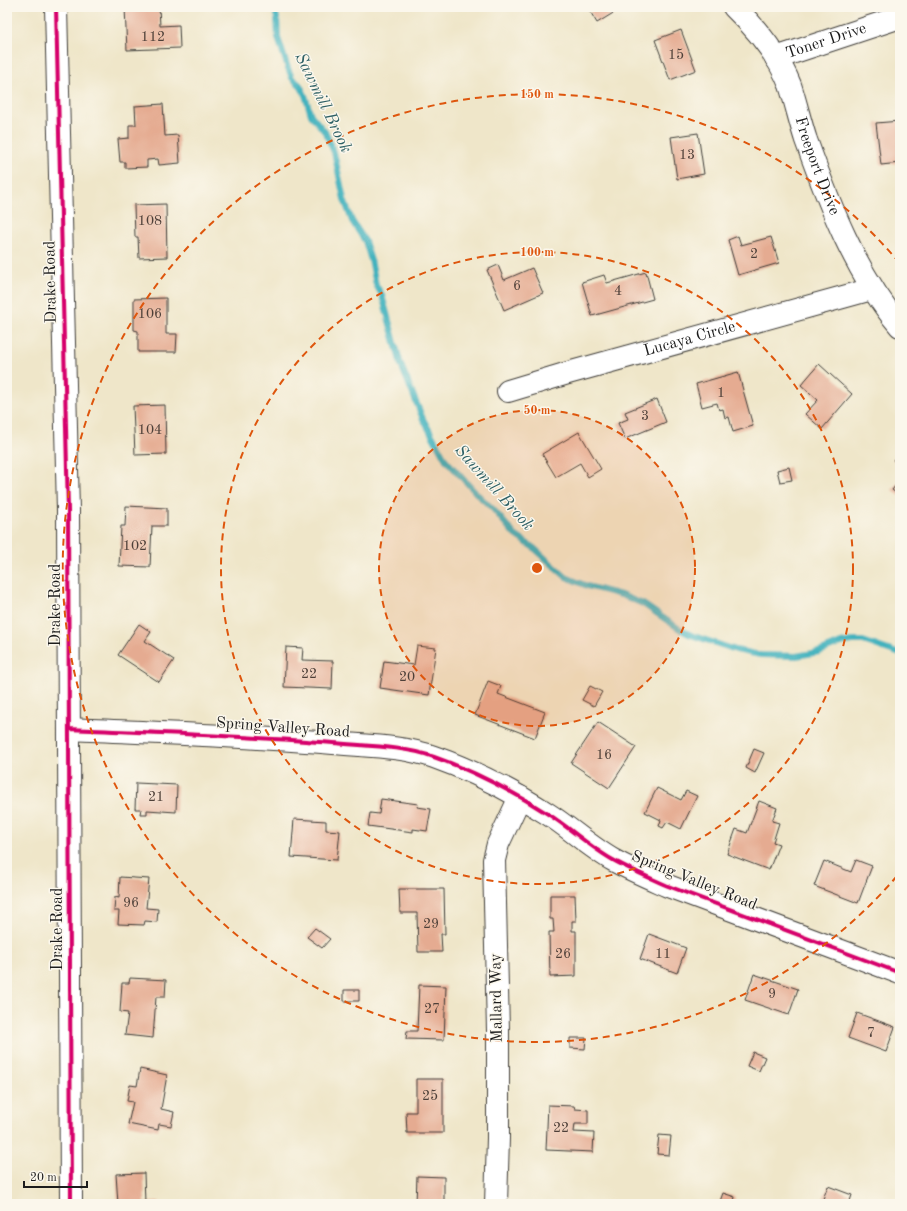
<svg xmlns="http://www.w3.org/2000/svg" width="907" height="1211" viewBox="0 0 907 1211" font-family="'Old Standard TT',serif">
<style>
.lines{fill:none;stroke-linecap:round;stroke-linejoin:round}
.stream{stroke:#43b2be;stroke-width:6}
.building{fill:#e5ab91}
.minor-casing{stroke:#3c3a36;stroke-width:24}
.minor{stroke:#fff;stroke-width:22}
.cycleway-casing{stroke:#fbf7ec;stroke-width:6}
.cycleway{stroke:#d6006c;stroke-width:4}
.ring{fill:none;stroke:#de560d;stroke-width:2;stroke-dasharray:7 5}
.labels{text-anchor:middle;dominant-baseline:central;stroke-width:3;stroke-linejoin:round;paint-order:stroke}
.number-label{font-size:14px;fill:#4e4039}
.street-label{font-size:16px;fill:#1c1c1c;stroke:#fbf7ec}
.water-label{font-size:17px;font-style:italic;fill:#2e6065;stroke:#fbf7ec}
.centre{fill:#de560d;stroke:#fbf7ec;stroke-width:2}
.ring-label{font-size:12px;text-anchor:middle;font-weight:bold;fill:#de560d;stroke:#fbf7ec;stroke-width:3;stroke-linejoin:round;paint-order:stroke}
</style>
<rect width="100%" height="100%" fill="#fbf7ec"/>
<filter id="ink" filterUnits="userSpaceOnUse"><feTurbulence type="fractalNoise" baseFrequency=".025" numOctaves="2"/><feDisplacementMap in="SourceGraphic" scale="8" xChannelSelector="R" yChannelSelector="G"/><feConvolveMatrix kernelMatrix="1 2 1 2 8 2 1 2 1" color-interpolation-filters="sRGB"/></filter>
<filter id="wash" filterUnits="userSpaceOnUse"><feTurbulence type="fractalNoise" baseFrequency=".012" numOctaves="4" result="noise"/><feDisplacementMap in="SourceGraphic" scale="16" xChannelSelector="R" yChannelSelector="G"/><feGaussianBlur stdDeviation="0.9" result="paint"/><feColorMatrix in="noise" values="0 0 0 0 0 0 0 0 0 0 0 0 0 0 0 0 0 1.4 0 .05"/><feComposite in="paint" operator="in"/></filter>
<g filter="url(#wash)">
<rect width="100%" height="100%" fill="#efe6c9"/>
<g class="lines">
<path class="stream" d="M274,7l3,11 1,20 10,30 4,10 8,7 5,10 6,20 14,17 9,20 10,47 8,22 13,20 7,23 4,21 6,10 19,70 22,54 23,41 30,33 17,16 22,26 19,13 32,29 21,9 34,9 22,9 38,26 10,5 45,15 24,5 36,1 23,-4 22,-9 11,-2h11l37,13"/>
</g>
<g id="blocks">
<path class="building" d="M132,7h27l1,19 19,-1 1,23 -53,2 -2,-42z
M590,7h33l-26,16 -9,-15z
M681,30l15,40 -26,10 -15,-40z
M163,104l2,32 13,-1 2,28 -21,2 -1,-6 -11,1v7l-22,1v-6h-5l-2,-23 11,-1v-13h7l-1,-19z
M900,121v42l-19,2 -5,-42z
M698,133l6,41 -27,5 -6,-42z
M166,204l1,53 -28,1 -1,-21h-3l-1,-32z
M738,236l3,9 30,-8 8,26 -41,12 -10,-35z
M498,265l6,15 28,-12 11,25 -39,17 -17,-40z
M646,272l7,27 -61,17 -10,-34 22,-7 3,8z
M166,298v36h11l-1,18h-38v-21l-4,-1v-31z
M819,364l33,30 -30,35 -17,-15 13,-14 -17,-15z
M738,372l15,54 -20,6 -4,-15 -4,1 -2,-9 -4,1 -2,-7 -15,4 -6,-23z
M657,399l9,23 -41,17 -7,-16 10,-4 -3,-7z
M165,405l1,49 -31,1 -2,-49z
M579,432l22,37 -13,8 -8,-14 -24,14 -14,-23z
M900,452v14l-7,-6z
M789,467l3,13 -12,2 -3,-12z
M900,480v16l-8,-6z
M126,506l41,2v18h-15l-2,41 -31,-1 2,-40h4z
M139,624l12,8 -6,9 29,19 -15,22 -41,-27z
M417,646l19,2 -7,47 -49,-7 4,-27 30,4z
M286,647l17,1 -1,12 31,1 -1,28 -48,-2z
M488,681l13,5 -3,8 47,18 -10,26 -60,-23z
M590,686l12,6 -8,14 -12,-6z
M598,722l38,25 -27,41 -38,-25z
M754,749l10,4 -9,20 -9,-5z
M136,783l41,2 -1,27 -29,-2v4h-7l1,-5h-6z
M657,788l24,12 5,-9 11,5 -16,33 -14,-7 -4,6 -4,-2 2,-6 -16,-8z
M381,799l37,5 -1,3 14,2 -4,22 -14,-2v3l-45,-6 2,-13 9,1z
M759,801l18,7 -5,13 7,2 -6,19 6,2 -10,26 -42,-16 9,-25 11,4z
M294,819l32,2v9l14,1 -3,29 -46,-3z
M856,860l16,6 -14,37 -44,-17 10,-25 27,11z
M120,877l29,2 -3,29 12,1 -1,13 -12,-1 -1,4 -26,-1 1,-13h-5l1,-14 4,1z
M399,889h45l1,45h-4l1,18h-24l-1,-39h-17z
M550,895h25l1,26h-4v10h4v45l-26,1 -1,-45h5l-1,-13h-3z
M315,928l15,11 -8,9 -15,-11z
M649,934l37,14 -9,25 -37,-14z
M754,974l44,15 -9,26 -44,-15z
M130,978l36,2 -1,17h-9l-3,41 -28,-3 3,-22 -8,-1 2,-29h7z
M419,985l27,1 -2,54 -38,-1 1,-8h10z
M344,990h15v11h-15z
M857,1013l38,14 -9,25 -38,-14z
M570,1038h16l-1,11 -15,-1z
M753,1052l12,5 -6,14 -12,-5z
M140,1069l27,6 -6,34 13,3 -3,14 -12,-2 -1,6 -30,-6 5,-22 -6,-1 3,-16 7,1z
M416,1079h27v54h-36l-1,-21h10z
M548,1105l26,1 1,3 13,1v14h-13l-1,8 20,1 -1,19 -47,-2z
M659,1135l12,1 -2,19 -12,-1z
M144,1173l1,30 14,-1v2h-41l-2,-30z
M417,1176l27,1v27h-28z
M828,1186l24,9 -3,9h-28z
M723,1193l12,4 -2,7h-14z"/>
</g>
</g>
<g filter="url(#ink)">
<use href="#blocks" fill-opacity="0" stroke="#3c3a36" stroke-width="1"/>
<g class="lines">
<g class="minor-casing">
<g id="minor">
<path d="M56,7l12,504 3,693"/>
<path id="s1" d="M734,7c23,22 44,48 56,78 6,18 10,37 16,55 23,64 50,134 94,186"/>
<path id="s2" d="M776,58l124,-41"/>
<path id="s3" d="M508,391l60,-18 304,-84"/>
<path d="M69,729c88,4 176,7 264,14 32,3 71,3 101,14 40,14 78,34 114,57 22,14 42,33 65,46 18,10 37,18 55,26l232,87"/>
<path d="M496,1204l2,-66v-107l-4,-171 4,-16 22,-47"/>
</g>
</g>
<use href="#minor" class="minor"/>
<g class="cycleway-casing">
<path id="cycleway" d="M56,7l12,504 3,693
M69,729c88,4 176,7 264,14 32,3 71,3 101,14 40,14 78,34 114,57 22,14 42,33 65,46 18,10 37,18 55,26l232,87"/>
</g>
<use href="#cycleway" class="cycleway"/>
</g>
</g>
<circle cx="537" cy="568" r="158" fill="#de560d" fill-opacity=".12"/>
<g class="ring">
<circle cx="537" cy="568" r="158"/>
<circle cx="537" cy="568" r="316"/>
<path d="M897 876A474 474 0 1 1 897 260"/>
</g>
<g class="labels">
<g class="number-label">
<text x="153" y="37">112</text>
<text x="676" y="55">15</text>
<text x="687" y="155">13</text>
<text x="150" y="221">108</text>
<text x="754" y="254">2</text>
<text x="517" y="286">6</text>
<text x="618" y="291">4</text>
<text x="150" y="314">106</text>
<text x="721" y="393">1</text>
<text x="645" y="416">3</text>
<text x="150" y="430">104</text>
<text x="135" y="546">102</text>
<text x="309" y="674">22</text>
<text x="407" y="677">20</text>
<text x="604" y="755">16</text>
<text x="156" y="797">21</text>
<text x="131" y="903">96</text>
<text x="431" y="924">29</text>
<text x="563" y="954">26</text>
<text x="663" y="954">11</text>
<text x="772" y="994">9</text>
<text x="432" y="1009">27</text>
<text x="871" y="1033">7</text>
<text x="430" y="1096">25</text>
<text x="561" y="1128">22</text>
</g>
<g class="street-label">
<text stroke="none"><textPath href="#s2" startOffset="53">Toner Drive</textPath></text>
<text stroke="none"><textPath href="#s1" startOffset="182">Freeport Drive</textPath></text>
<text transform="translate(51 282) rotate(-91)">Drake Road</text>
<text stroke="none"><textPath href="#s3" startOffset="189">Lucaya Circle</textPath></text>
<text transform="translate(56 605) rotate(-90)">Drake Road</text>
<text transform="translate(283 728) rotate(4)">Spring Valley Road</text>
<text transform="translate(694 881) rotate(22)">Spring Valley Road</text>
<text transform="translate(58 929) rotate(-90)">Drake Road</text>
<text transform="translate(497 998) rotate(-91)">Mallard Way</text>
</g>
<g class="water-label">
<text transform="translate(323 103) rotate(64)">Sawmill Brook</text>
<text transform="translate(494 488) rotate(48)">Sawmill Brook</text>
</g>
</g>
<circle cx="537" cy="568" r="6" class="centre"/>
<g class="ring-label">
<text x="537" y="98">150 m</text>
<text x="537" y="256">100 m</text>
<text x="537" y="414">50 m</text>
</g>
<rect width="907" height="1211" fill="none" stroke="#fbf7ec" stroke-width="24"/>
<path d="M24 1181v6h63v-6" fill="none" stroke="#1c1c1c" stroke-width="2"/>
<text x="30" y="1181" font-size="12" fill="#1c1c1c" stroke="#fbf7ec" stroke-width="3" paint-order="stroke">20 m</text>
</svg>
